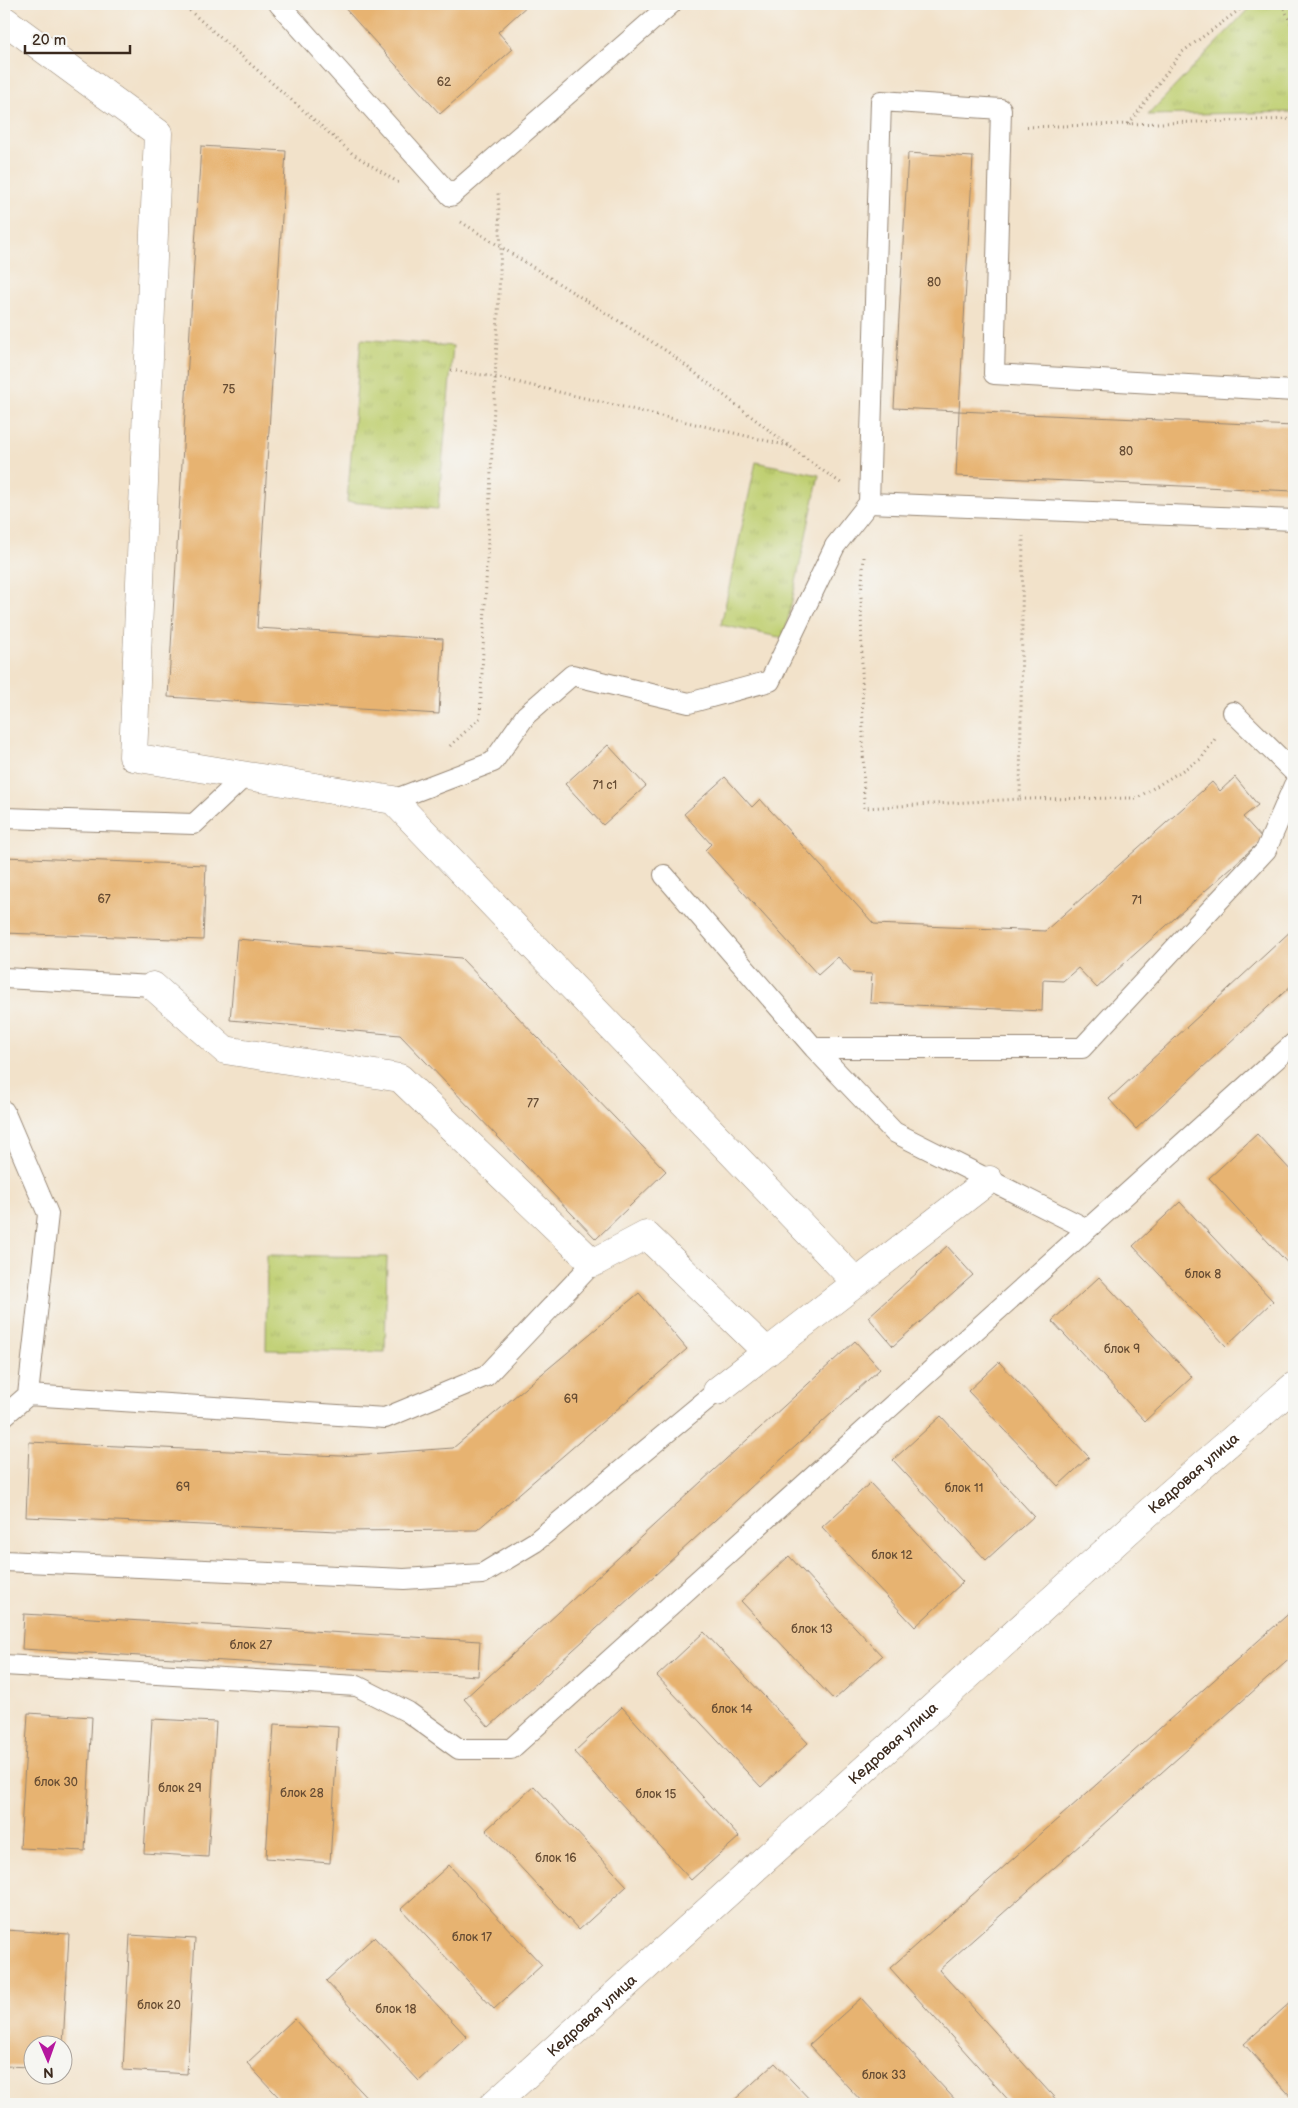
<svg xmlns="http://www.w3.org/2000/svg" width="1298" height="2108" viewBox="0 0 1298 2108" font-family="'Balsamiq Sans',sans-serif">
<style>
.grass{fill:url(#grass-tufts);stroke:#7d7c48}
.building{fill:#e7b371}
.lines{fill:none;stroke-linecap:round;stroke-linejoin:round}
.service-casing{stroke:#968674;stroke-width:22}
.minor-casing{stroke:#968674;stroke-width:29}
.path{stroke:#968674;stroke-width:3;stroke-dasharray:1 4;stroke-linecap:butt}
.service{stroke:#fff;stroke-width:20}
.minor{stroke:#fff;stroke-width:28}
.labels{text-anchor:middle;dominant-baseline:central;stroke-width:4.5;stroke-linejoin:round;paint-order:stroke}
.number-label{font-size:12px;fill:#664c33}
.street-label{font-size:15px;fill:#3b2a1e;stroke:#f6f6f2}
</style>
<defs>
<pattern id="grass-tufts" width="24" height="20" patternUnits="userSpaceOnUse" patternTransform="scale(1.25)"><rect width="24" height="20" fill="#bfcf71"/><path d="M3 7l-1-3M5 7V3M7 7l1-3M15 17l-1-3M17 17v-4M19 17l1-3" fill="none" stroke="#a5b261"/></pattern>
</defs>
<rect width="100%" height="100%" fill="#f6f6f2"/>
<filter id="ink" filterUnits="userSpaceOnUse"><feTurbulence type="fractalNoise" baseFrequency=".02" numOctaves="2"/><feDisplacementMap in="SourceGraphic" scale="10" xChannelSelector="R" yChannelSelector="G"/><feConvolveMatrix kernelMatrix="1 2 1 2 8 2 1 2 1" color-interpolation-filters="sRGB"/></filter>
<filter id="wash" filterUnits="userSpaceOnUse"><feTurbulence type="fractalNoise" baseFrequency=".0096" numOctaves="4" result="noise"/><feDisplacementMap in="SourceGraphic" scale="20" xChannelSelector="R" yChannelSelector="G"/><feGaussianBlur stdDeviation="1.12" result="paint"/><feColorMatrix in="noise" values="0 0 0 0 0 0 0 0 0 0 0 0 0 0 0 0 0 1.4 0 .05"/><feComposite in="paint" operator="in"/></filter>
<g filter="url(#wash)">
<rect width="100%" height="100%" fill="#f2e2ca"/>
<path class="grass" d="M1253,4h41v108l-146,3z
M361,339l92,7 -15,163 -91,-7z
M756,462l63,13 -35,163 -63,-13z
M267,1255l120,2 -2,95 -119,-2z"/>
<g id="blocks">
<path class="building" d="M341,4h188l-31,28 15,17 -73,65z
M201,146l85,5 -29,477 186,11 -4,75 -271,-17z
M908,153l65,4 -14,254 335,15v65l-338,-15 3,-65 -65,-3z
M608,745l38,41 -43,39 -38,-41z
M725,777l27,30 8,-8 114,125 171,7 167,-149 8,9 15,-14 23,28 -15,12 20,22 -166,149 -19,-20 -15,13 -20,-1 -1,31 -172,-8 2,-29 -19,-1 -15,-16 -20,18 -113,-125 6,-6 -27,-30z
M4,857l202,8 -3,75 -199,-7z
M1294,928v55l-158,146 -27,-30z
M237,939l224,19 205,213 -70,68 -196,-204 -170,-15z
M1294,1104v11l-5,-6z
M1257,1134l37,40v96l-85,-92z
M1180,1202l93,99 -47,45 -93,-100z
M947,1246l26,29 -80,71 -25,-29z
M1099,1277l93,100 -47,44 -93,-100z
M639,1293l48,56 -210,181 -140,1 -311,-14 3,-75 311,14 113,-8z
M855,1341l25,28 -391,358 -25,-28z
M999,1362l90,95 -31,29 -90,-95z
M941,1416l93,100 -48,44 -93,-100z
M870,1483l93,99 -48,45 -93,-100z
M789,1556l93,100 -48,44 -93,-99z
M1294,1609v46l-355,315 121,134h-48l-122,-136z
M24,1614l456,27 -2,35 -456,-27z
M704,1632l104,111 -47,44 -104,-111z
M622,1707l117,130 -48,43 -117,-128z
M28,1713l64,4 -7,134 -65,-3z
M152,1719l64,3 -8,135 -64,-4z
M274,1724l64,3 -8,136 -64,-5z
M534,1786l93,100 -48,44 -93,-100z
M449,1865l93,100 -48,44 -93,-100z
M5,1930l64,4 -6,112h-31v21l-28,-1z
M130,1935l65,4 -8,135 -64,-4z
M374,1937l93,100 -48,44 -93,-100z
M861,1998l98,106h-95l-55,-59z
M1294,1999v101l-50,-56z
M294,2019l79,85h-88l-38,-41z
M775,2063l39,41h-84z"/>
</g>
</g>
<g filter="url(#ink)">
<use href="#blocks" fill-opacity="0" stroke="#968674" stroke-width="1"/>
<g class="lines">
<g class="service-casing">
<path id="service" d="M279,4l172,192 220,-192
M1294,391l-300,-17 7,-265 -120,-8 -12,402 425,17
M1233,712l61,60
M393,800l100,-38 33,-47 46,-40 117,28 81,-22 65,-135 34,-43
M4,818l190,6 52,-49
M664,875l150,173h268l184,-198 28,-65
M4,978l149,8
M814,1048l80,84 193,97
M4,1111l44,103 -20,181
M4,1416l24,-21 357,23 101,-42 107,-113
M4,1561l400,18 78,-5 53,-32 182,-151
M4,1665l353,21 51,26 51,37h52l783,-706"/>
</g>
<g class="minor-casing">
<g id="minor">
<path d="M4,20l154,113 -25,624 260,43 463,482"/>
<path d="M153,986l72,64 175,28 193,185 53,-28 121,117"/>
<path d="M717,1391l272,-211"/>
<path id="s1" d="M494,2104l654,-591 146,-127"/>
</g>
</g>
<path class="path" d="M182,4l171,150 46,29
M1282,4l12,26
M1129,124l52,-71 66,-49
M1027,127l267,-8
M461,222l207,130 142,110 31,21
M451,370l44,7 294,69
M864,557l-3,38 3,213 156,-9 3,-263
M450,746l30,-28 21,-470 -3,-55
M1020,799l117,-1 64,-39 16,-23"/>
<use href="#service" class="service"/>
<use href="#minor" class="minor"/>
</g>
</g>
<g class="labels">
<g class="number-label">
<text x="444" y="82">62</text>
<text x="934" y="282">80</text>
<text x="229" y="389">75</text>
<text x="1126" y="451">80</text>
<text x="605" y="785">71 с1</text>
<text x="104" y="899">67</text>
<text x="1137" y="900">71</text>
<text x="533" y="1103">77</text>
<text x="1203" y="1274">блок 8</text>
<text x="1122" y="1349">блок 9</text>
<text x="571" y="1399">69</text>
<text x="183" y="1487">69</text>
<text x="964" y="1488">блок 11</text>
<text x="892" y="1555">блок 12</text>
<text x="812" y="1629">блок 13</text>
<text x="251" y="1645">блок 27</text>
<text x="732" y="1709">блок 14</text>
<text x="56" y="1782">блок 30</text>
<text x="180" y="1788">блок 29</text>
<text x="302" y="1793">блок 28</text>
<text x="656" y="1794">блок 15</text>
<text x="556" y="1858">блок 16</text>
<text x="472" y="1937">блок 17</text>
<text x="159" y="2005">блок 20</text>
<text x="396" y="2009">блок 18</text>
<text x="884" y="2075">блок 33</text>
</g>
<g class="street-label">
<text stroke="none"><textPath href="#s1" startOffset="942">Кедровая улица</textPath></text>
<text stroke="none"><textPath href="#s1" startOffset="538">Кедровая улица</textPath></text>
<text stroke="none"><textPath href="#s1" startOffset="132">Кедровая улица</textPath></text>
</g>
</g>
<rect width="1298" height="2108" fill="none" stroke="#f6f6f2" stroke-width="20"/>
<g transform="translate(48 2060) rotate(178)"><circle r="24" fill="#f6f6f2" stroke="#aba49d"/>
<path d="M0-4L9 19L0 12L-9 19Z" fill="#b5179e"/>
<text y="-8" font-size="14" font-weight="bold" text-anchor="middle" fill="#3b2a1e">N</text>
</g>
<path d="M25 45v8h105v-8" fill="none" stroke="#3b2a1e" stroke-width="2.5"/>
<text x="32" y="45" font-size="15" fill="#3b2a1e" stroke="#f6f6f2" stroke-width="4" paint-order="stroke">20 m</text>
</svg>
